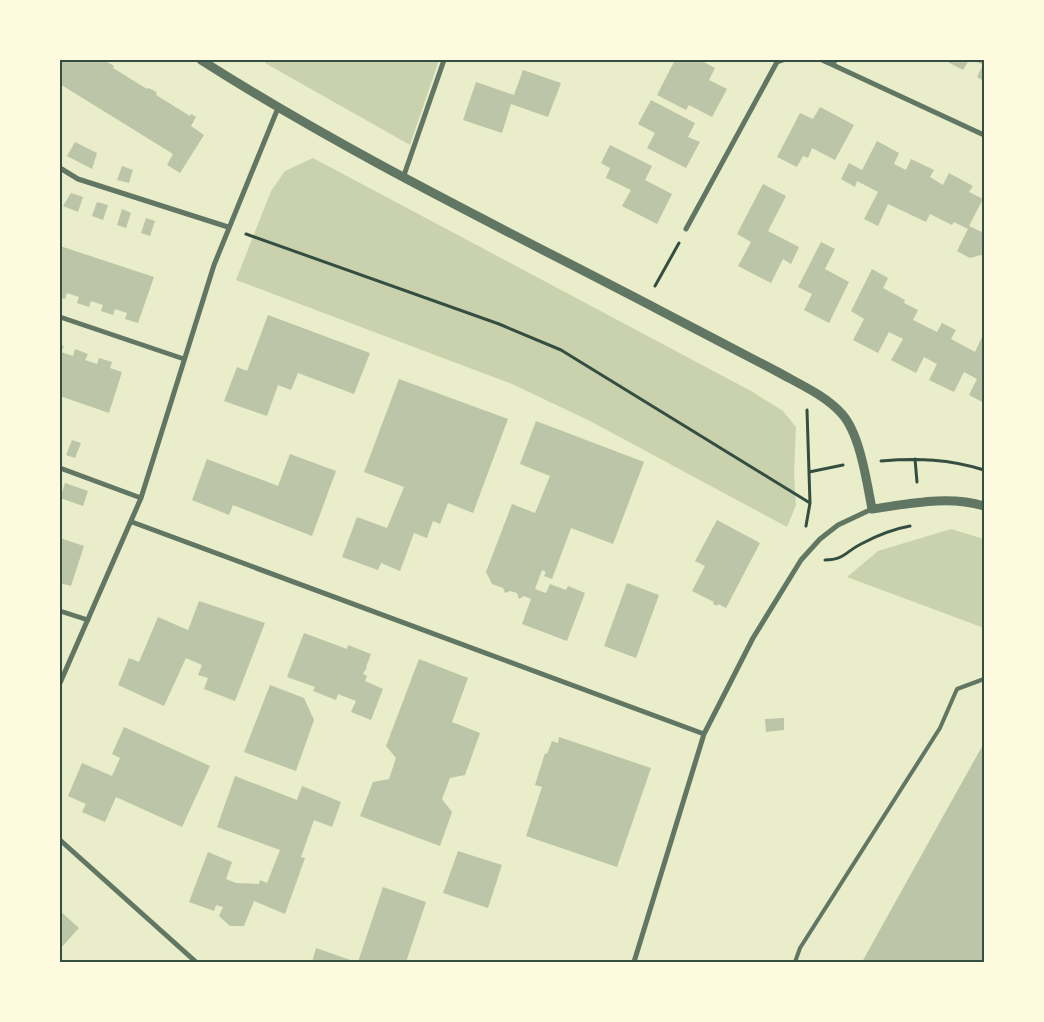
<svg xmlns="http://www.w3.org/2000/svg" width="1044" height="1022" viewBox="0 0 1044 1022" font-family="'Varela Round',sans-serif">
<style>
.green{fill:#cad2ad}
.building{fill:#bcc5a7}
.lines{fill:none;stroke-linecap:round;stroke-linejoin:round}
.path{stroke:#344e41;stroke-width:3}
.service{stroke:#617663;stroke-width:4}
.pedestrian{stroke:#617663;stroke-width:4.5}
.minor{stroke:#617663;stroke-width:5}
.tertiary{stroke:#617663;stroke-width:9}
.neatline{fill:none;stroke:#344e41;stroke-width:2}
</style>
<rect width="100%" height="100%" fill="#e9edc9"/>
<path class="green" d="M267,60h172l-29,85 -145,-82z
M313,158l438,233 32,20 13,16 -2,46 2,32 -9,22 -197,-106 -78,-37 -276,-104 35,-89 14,-20z
M951,529l33,10v89l-137,-51 31,-26z"/>
<path class="building" d="M60,60h40l3,2 1,-2 10,6 -1,2 34,21 1,-1 5,2 4,3 -1,2 34,21 1,-2 5,3 -5,9 13,9 -24,38 -13,-8 6,-11 -113,-70z
M675,60h25l15,8 -6,12 18,9 -15,28 -23,-12 -3,5 -29,-15z
M944,60h25l-6,10z
M972,60h12v21l-7,-4 6,-12z
M523,70l38,13 -13,34 -37,-13 -9,29 -39,-13 13,-38 38,13z
M651,100l44,23 -7,14 12,5 -14,26 -39,-20 8,-15 -17,-9z
M820,107l34,18 -19,35 -23,-12 -4,10 -5,-2 -6,11 -20,-10 23,-44 13,6z
M877,141l22,12 -5,11 12,6 5,-11 23,11 -4,7 13,8 6,-12 24,13 -4,6 14,7 -14,27 15,7v23l-3,-1 -11,3 -13,-7 11,-22 -14,-7 -2,3 -22,-11 -4,8 -38,-18 -10,22 -14,-7 14,-27 -21,-11 -2,6 -14,-8 8,-16 13,7z
M75,142l22,11 -5,16 -25,-13z
M610,145l42,21 -7,14 27,14 -15,30 -35,-18 9,-16 -25,-12 4,-10 -9,-5z
M122,166l11,4 -4,13 -12,-3z
M763,184l23,12 -18,35 31,16 -8,17 -8,-5 -12,24 -33,-17 13,-24 -14,-8z
M71,193l12,4 -5,15 -15,-6z
M97,202l11,3 -5,15 -11,-4z
M122,209l9,4 -5,15 -9,-3z
M146,218l9,3 -5,15 -9,-3z
M821,242l14,7 -10,20 24,13 -20,41 -25,-13 8,-16 -14,-7z
M60,246l94,31 -16,46 -13,-4 2,-6 -12,-4 -2,6 -12,-4 2,-6 -12,-4 -2,6 -12,-4 2,-6 -12,-4 -2,6 -5,-1z
M872,269l16,9 -5,10 22,12 -1,3 14,7 -5,10 24,12 5,-9 14,7 -5,9 24,13 7,-15 2,1v65l-15,-8 8,-16 -13,-7 -10,20 -25,-12 8,-16 -13,-7 -8,16 -25,-13 12,-21 -14,-7 -11,21 -25,-13 11,-21 -13,-8z
M268,315l102,38 -16,41 -56,-21 -7,17 -13,-5 -11,31 -43,-15 13,-34 10,4z
M60,345l4,1 -3,6 12,4 2,-7 13,5 -3,6 12,4 2,-6 13,4 -2,6 12,4 -13,41 -49,-17z
M399,379l109,40 -35,94 -25,-10 -8,21 -7,-3 -6,17 -13,-5 -14,38 -19,-8 -3,7 -36,-13 15,-40 30,11 17,-41 -40,-15z
M536,421l108,41 -31,82 -42,-16 -19,51 -8,-3 2,-4 -4,-2 -7,19 11,4 4,-9 16,6 2,-4 17,7 -18,48 -45,-17 9,-25 -7,-3 -5,3 -2,-6 -7,-2 -5,2 -2,-5 -11,-4 -6,-12 26,-68 23,9 15,-37 -30,-12z
M72,440l9,3 -6,15 -9,-3z
M290,454l46,17 -24,65 -79,-31 -4,10 -37,-15 15,-41 71,27z
M65,483l23,8 -5,15 -23,-8z
M717,520l43,23 -34,65 -8,-4 -1,2 -4,-2 1,-2 -22,-11 13,-25 -10,-5z
M60,538l24,8 -13,40 -11,-3z
M627,583l32,12 -23,63 -32,-12z
M199,601l66,22 -30,78 -31,-12 4,-11 -10,-3 4,-10 -16,-7 -22,48 -46,-21 11,-27 10,4 19,-45 30,13z
M304,633l43,16 1,-4 23,9 -5,13h1l-4,7 4,2 -2,5 18,8 -12,31 -20,-8 5,-11 -18,-7 -2,6 -23,-9 2,-4 -28,-10z
M419,659l49,19 -16,44 28,11 -15,42 -15,3 -8,21 10,13 -12,34 -80,-30 13,-34 16,-3 7,-21 -10,-12z
M270,685l34,13 10,22 -18,51 -52,-19z
M784,718v12l-18,2 -1,-13z
M124,727l86,39 -28,61 -66,-30 -11,25 -23,-10 4,-8 -18,-8 14,-33 30,13 8,-18 -8,-4z
M559,737l92,31 -34,99 -91,-31 16,-49 -7,-2 10,-32 2,1 5,-13 6,2z
M984,743v219h-122l79,-142z
M235,776l62,24 5,-14 39,16 -9,25 -18,-7 -13,37 4,1 -20,56 -31,-13 -10,25h-14l-11,-10 4,-9 -7,-2 -2,6 -25,-9 19,-50 24,10 -6,17 10,4 23,1 1,-4 7,3 13,-33 -63,-23z
M458,851l44,14 -14,43 -45,-15z
M383,887l43,15 -20,60h-48z
M60,911l19,17 -19,21z
M316,948l40,14h-44z"/>
<g class="lines">
<path class="path" d="M246,234l253,90 62,26 249,153
M655,286l24,-43
M915,459l2,23
M881,461c37,-3 68,-2 103,9
M809,472l34,-7
M806,526l4,-23 -3,-93
M825,560c19,0 20,-8 36,-16 15,-8 32,-15 49,-18"/>
<path class="service" d="M795,962l5,-14 140,-220 17,-39 27,-10"/>
<path class="pedestrian" d="M60,317l124,42
M60,611l28,9"/>
<path class="minor" d="M822,60l11,5
M835,60l-2,5 151,70
M60,168l18,11 150,48
M403,178l41,-118
M686,229l91,-167 6,-2
M60,468l81,30
M132,522l572,212
M60,683l81,-185 73,-233 64,-157
M60,840l136,122
M634,962l70,-228 49,-96 48,-78 19,-21 18,-14 34,-16"/>
<path class="tertiary" d="M201,60c147,94 305,170 460,251 38,20 77,40 115,60 23,13 49,24 66,43 18,20 25,69 30,95 36,-5 76,-14 112,-3"/>
</g>
<rect width="1044" height="1022" fill="none" stroke="#fefae0" stroke-width="122"/>
<rect x="61" y="61" width="922" height="900" class="neatline"/>
</svg>
